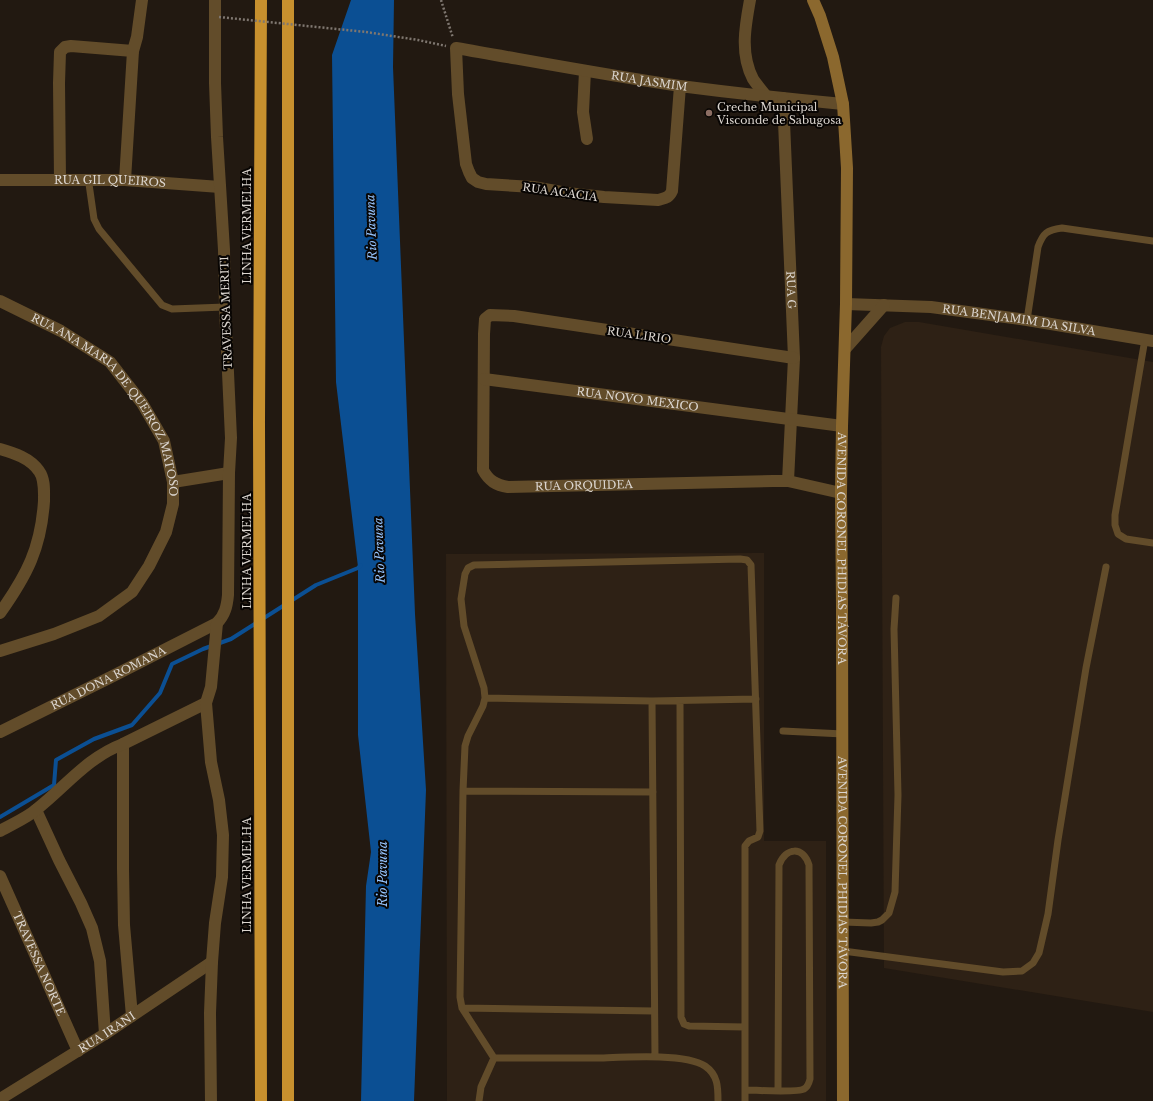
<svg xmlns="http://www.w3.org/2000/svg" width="1153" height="1101" viewBox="0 0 1153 1101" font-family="'Libre Baskerville',serif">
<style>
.built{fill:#2e2115}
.water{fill:#0b4f93}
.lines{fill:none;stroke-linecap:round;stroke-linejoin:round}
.stream{stroke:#0b4f93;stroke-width:4}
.path{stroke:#7f7770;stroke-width:2.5;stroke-dasharray:2 2;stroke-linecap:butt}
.lane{stroke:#624c2a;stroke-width:7}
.street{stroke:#624c2a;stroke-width:12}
.secondary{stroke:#8b682e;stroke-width:12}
.highway{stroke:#c7902e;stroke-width:12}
.path-bridge{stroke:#7f7770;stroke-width:2.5;stroke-dasharray:2 2;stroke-linecap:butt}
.education-dot{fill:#8d6e63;stroke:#080503;stroke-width:1.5}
.labels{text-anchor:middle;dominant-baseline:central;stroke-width:4;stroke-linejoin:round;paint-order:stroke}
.street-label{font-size:11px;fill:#dbd5cf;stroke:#080503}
.poi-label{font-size:11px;fill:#dbd5cf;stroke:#080503;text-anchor:start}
.water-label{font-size:12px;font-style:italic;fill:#95c3fc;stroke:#080503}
</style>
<rect width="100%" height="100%" fill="#221911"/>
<path class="built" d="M905,322h14l234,40v650l-269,-44 -3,-621 3,-11 6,-8z
M764,553v288h62v260h-379l-1,-547z"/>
<path class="water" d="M351,0h43l-1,67 22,547 11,176 -12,311h-53l5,-215 5,-34 -13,-117v-168l-22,-185 -4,-327z"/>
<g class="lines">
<path class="stream" d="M0,817l54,-32 2,-25 38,-21 38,-14 28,-32 12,-29 31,-15 28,-10 85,-54 42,-17 3,-3"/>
<path class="path" d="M441,0l12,38
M366,32l52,8 28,6"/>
<path class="lane" d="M89,184l5,35 5,10 63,76 10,4 53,-2
M1027,320l11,-73c5,-14 9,-17 24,-19l91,13
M1145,339l-25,147 -5,29v10l3,9 8,5 27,4
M485,698l167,3 104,-2
M652,701l3,356
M680,701l1,316 3,7 5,2 56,1
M783,731l60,3
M463,791l190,1
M843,922l28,1 7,-1 4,-2 7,-7 6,-21 3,-97 -4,-166 2,-31
M843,951l160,21 19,-1 11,-8 6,-10 9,-39 10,-74 28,-172 20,-101
M462,1008l192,3
M494,1058c36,0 71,0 107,0 24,-1 85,-5 104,8 13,9 13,21 13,35
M745,1090c10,0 52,3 59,-1 4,-2 5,-6 6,-10l-1,-214c-6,-19 -23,-18 -30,0l-1,226
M479,1101l2,-14 13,-29 -32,-50 -2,-11 3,-206 2,-45 3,-10 15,-30 2,-8 -1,-10 -20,-62 -3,-27 4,-25 3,-6 6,-3 266,-6 7,1 4,5 9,266 -2,6 -9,4 -4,5v255"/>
<g class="street">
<path d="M750,0c-5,27 -10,54 3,79 4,6 9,12 14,18"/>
<path d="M585,71l-2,41 4,27"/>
<path id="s1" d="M680,86l-8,105c-3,7 -7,7 -14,9l-54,-3 -37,-4 -34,-6 -47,-3 -8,-2 -6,-4 -3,-6 -3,-8 -8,-70 -2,-46c75,13 149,27 224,38 54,7 109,13 163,18"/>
<path id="s2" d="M783,98l11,260 -6,123"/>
<path d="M60,179l-1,-96 1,-31 5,-5 6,-1 62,5"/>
<path id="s3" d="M0,180h125l95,7"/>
<path d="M125,180l8,-129 4,-14 5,-37"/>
<path id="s4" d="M0,301l61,30 49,31 32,41 22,38 9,41v22l-7,28 -17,34 -17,26 -33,24 -45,18 -54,17"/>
<path id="s5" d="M846,304l85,3 96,13 126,21"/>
<path d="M845,349l39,-44"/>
<path id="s6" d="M794,358l-280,-42 -24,-1 -5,4 -1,15 -1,136c6,11 13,15 25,17l265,-6h15l53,12"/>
<path id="s7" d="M484,379l358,47"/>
<path d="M0,449c14,4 30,9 39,22 6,8 5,20 5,30 -3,47 -17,74 -44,112"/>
<path d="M173,482l56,-9"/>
<path id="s8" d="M0,732l111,-55 106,-54c8,-8 10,-17 11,-28l1,-122 2,-35 -6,-131 -1,-57 -7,-113 -2,-54v-83"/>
<path d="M123,744v125l1,56 8,91"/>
<path d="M36,810l23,50 22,43 11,25 8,33 5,73"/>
<path d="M0,831c12,-7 27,-13 37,-22 29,-23 51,-52 86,-65l83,-41"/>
<path id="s9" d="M0,876l78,175"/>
<path id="s10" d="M0,1099l105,-65 107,-72"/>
<path d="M211,1101l-1,-88 2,-51 3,-39 7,-46 1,-42 -4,-35 -8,-38 -5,-59 5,-16 6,-64"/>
</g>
<path class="secondary" id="s11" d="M813,0l7,16 13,41 10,47 4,64 -1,136 -4,122 -1,67 1,112 1,496"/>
<path class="highway" d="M288,0v1101
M261,1101l-2,-678 2,-423"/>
<path class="path-bridge" d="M219,17l147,15"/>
</g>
<circle class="education-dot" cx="709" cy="113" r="4"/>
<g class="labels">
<g class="street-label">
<text stroke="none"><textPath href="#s1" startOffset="639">RUA JASMIM</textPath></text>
<text stroke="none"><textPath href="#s3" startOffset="110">RUA GIL QUEIROS</textPath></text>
<text transform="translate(560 192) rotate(8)">RUA ACACIA</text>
<text transform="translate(247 226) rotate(-90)">LINHA VERMELHA</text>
<text stroke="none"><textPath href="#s2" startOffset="192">RUA G</textPath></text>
<text transform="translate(226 313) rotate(-92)">TRAVESSA MERITI</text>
<text stroke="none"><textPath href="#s5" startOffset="174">RUA BENJAMIM DA SILVA</textPath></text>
<text transform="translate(639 335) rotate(8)">RUA LIRIO</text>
<text stroke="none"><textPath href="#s7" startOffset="155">RUA NOVO MEXICO</textPath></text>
<text stroke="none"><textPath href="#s4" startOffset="157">RUA ANA MARIA DE QUEIROZ MATOSO</textPath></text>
<text stroke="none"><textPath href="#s6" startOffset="572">RUA ORQUIDEA</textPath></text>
<text stroke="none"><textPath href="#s11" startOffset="553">AVENIDA CORONEL PHIDIAS TÁVORA</textPath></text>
<text transform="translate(247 551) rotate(-90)">LINHA VERMELHA</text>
<text stroke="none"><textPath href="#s8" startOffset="121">RUA DONA ROMANA</textPath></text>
<text stroke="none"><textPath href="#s11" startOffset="877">AVENIDA CORONEL PHIDIAS TÁVORA</textPath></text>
<text transform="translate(247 875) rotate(-90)">LINHA VERMELHA</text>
<text stroke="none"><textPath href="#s9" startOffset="96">TRAVESSA NORTE</textPath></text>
<text stroke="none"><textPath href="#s10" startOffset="126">RUA IRANI</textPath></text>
</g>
<g class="poi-label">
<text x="717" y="107">Creche Municipal<tspan x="717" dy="13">Visconde de Sabugosa</tspan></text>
</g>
<g class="water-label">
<text transform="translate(371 227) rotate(-92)">Rio Pavuna</text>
<text transform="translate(379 550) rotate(-92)">Rio Pavuna</text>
<text transform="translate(382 874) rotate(-90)">Rio Pavuna</text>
</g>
</g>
</svg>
